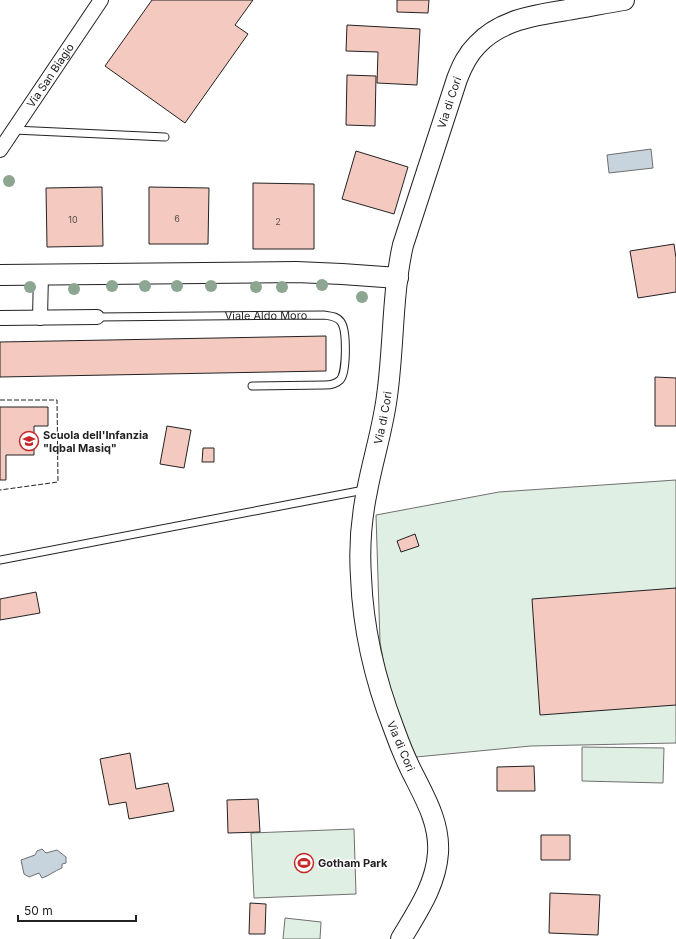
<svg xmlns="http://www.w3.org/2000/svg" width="676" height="939" viewBox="0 0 676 939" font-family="Inter,sans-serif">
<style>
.green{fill:#e0efe3;stroke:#6f6f6f}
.water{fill:#c7d3dd;stroke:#6f6f6f}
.building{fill:#f3c9c0;stroke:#222}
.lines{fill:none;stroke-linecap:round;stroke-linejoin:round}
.lane-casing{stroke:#222;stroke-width:9}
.street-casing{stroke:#222;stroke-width:16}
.secondary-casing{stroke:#222;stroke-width:22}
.lane{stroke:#fff;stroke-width:7}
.street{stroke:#fff;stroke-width:14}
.secondary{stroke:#fff;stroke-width:20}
.fence{stroke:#222;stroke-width:1;stroke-dasharray:5 2;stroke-linecap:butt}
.tree{fill:#8da692}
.labels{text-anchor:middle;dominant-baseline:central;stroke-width:3;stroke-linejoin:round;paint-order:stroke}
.number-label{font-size:9px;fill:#564c4a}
.street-label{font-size:11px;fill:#222;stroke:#fff}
.poi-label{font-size:11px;font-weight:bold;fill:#222;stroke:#fff;text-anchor:start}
</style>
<rect width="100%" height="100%" fill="#fff"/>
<path class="green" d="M676,480v263l-145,3 -115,11 -27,-63 -9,-52 -4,-127 123,-23z
M582,747l82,1 -1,35 -81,-2z
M354,829l2,65 -102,4 -3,-65z
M285,918l36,4 -1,17h-37z"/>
<path class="water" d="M651,149l2,19 -44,5 -2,-18z
M42,849l4,4 11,-3 9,7v6l-4,1v4c-8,3 -13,8 -20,10l-3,-5 -10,4 -5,-3 -3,-14 14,-5 2,-4z"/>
<path class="building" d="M152,0h101l-18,25 13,9 -63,89 -80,-57z
M397,0h32l-1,13 -31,-1z
M347,25l73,4 -3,56 -40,-2 1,-31 -32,-1z
M347,75l29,1 -1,50 -29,-1z
M356,151l52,16 -14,47 -52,-15z
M253,183l61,1v65h-61z
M102,187l1,59 -56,1 -1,-59z
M149,187l60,1 -1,56h-59z
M674,244l2,14v34l-38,6 -8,-47z
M326,336v35l-326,6v-35z
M655,377l21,1v48h-21z
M0,407h48v19h-14v29h-28v25h-6z
M167,426l24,4 -7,38 -24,-4z
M203,448h11v14h-12z
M415,534l4,12 -18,6 -4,-11z
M676,588v117l-136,10 -8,-116z
M36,592l4,21 -40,7v-21z
M130,753l6,36 32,-6 6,28 -45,8 -3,-17 -17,3 -9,-46z
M534,766l1,25h-38v-24z
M258,799l2,33 -32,1 -1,-33z
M541,835h29v25h-29z
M550,893l50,2 -2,40 -49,-2z
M250,903l16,1 -1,30h-16z"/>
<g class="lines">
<g class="lane-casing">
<g id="lane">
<path d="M14,130l151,7"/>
<path id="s1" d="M97,317l227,-2c6,1 13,1 17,7 6,8 6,51 -1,58 -4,4 -9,5 -15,5l-73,1"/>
<path d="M0,560l364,-70"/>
</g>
</g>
<g class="street-casing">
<g id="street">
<path id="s2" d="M0,150l101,-150"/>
<path d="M0,318l97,-1"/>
<path d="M40,318l1,-44"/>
</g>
</g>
<g class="secondary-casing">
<g id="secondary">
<path d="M0,275l296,-3 46,2 56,4"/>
<path id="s3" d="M401,939c16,-27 35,-54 37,-86 2,-30 -13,-55 -26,-81 -7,-14 -13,-29 -18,-43 -19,-49 -31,-100 -33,-152 -2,-29 0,-57 6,-86 6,-32 16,-63 20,-95 7,-50 5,-103 16,-151l54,-166c5,-13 10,-24 20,-34 23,-25 58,-30 90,-35 19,-3 38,-7 57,-10"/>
</g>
</g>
<use href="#lane" class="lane"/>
<use href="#street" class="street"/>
<use href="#secondary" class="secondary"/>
<path class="fence" d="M0,400h57l1,82 -58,8"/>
</g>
<g class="tree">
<circle cx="9" cy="181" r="6"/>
<circle cx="322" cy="285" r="6"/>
<circle cx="112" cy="286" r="6"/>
<circle cx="145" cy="286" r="6"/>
<circle cx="177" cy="286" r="6"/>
<circle cx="211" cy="286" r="6"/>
<circle cx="30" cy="287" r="6"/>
<circle cx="256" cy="287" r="6"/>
<circle cx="282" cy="287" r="6"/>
<circle cx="74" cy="289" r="6"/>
<circle cx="362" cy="297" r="6"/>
</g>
<defs>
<g id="school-ring" transform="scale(1)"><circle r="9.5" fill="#fff" stroke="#c62828" stroke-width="1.5"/><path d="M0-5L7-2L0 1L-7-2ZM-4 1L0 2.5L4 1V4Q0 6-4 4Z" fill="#c62828"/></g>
<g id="stadium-ring" transform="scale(1)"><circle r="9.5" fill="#fff" stroke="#c62828" stroke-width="1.5"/><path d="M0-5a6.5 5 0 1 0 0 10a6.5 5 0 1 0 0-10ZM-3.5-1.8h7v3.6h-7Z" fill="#c62828"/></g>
</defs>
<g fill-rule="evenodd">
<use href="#school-ring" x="29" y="441"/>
<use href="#stadium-ring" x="304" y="863"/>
</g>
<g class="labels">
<g class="number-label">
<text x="177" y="218">6</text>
<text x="73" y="219">10</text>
<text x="278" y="221">2</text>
</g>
<g class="street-label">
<text stroke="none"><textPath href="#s2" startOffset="90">Via San Biagio</textPath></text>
<text stroke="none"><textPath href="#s3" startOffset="869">Via di Cori</textPath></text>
<text stroke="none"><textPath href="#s1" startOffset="169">Viale Aldo Moro</textPath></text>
<text stroke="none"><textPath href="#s3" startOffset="545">Via di Cori</textPath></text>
<text transform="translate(401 746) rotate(67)">Via di Cori</text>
</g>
<g class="poi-label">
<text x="43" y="435">Scuola dell'Infanzia<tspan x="43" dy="13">"Iqbal Masiq"</tspan></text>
<text x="318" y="863">Gotham Park</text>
</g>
</g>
<path d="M18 915v6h118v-6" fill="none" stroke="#222222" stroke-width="2"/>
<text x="24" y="915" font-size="12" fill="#222222" stroke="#ffffff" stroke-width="3" paint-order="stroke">50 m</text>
</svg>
